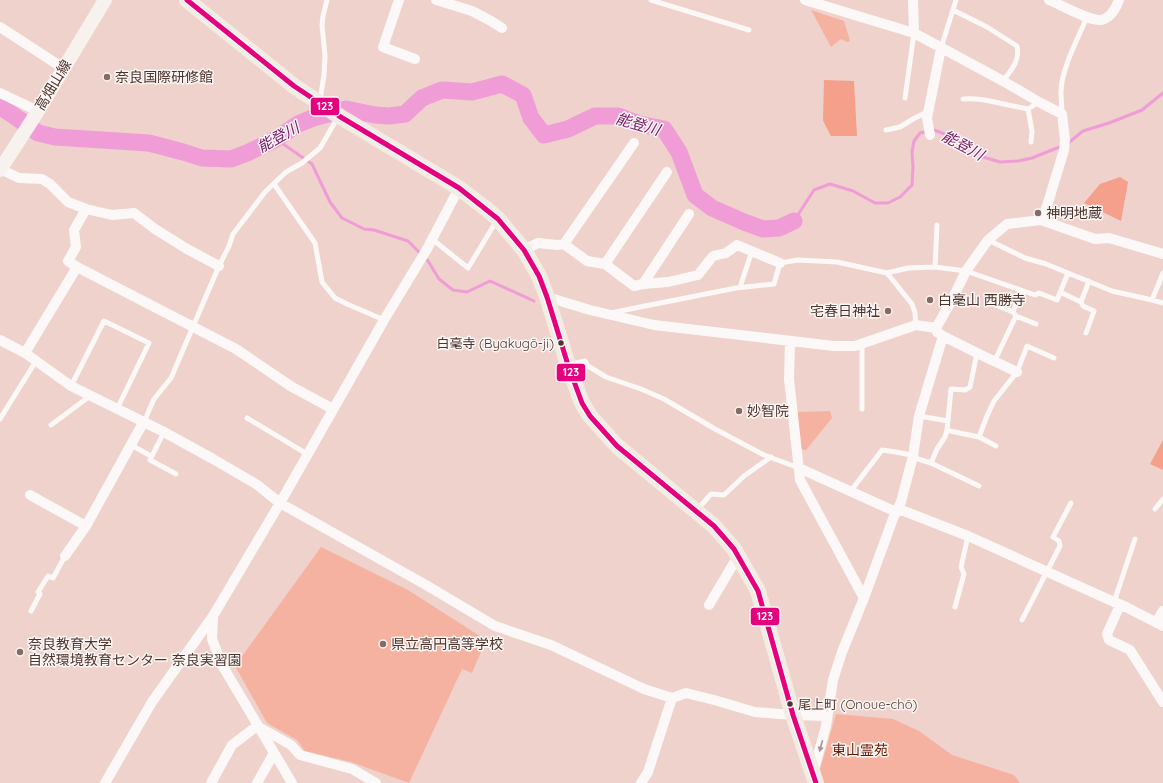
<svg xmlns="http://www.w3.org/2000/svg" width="1163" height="783" viewBox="0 0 1163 783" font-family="Quicksand,'Noto Sans JP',sans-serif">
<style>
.green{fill:#f6b2a0}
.forest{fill:#f5a08b}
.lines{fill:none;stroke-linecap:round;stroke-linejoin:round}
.stream{stroke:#f09cd6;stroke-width:3}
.river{stroke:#f09cd6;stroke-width:17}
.service{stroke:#fcf8f7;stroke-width:5}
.minor{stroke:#fcf8f7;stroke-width:10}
.secondary{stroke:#f7f2ee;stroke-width:14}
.primary{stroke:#f1ece4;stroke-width:16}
.bus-1-casing{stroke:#fdf7f5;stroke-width:8}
.bus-1{stroke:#e5007d;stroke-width:5}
.oneway{fill:#a49692}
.poi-dot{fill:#856b64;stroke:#fdf7f5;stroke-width:1.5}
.bus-dot{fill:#4c332c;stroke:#fdf7f5;stroke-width:1.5}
.labels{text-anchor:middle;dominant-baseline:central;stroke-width:3;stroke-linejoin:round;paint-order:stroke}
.bus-label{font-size:13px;fill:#4c332c;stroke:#fdf7f5;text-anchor:end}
.poi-label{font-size:14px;fill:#4c332c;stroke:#fdf7f5;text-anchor:start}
.street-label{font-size:14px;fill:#4c332c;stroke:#fdf7f5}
.park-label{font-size:14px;fill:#691800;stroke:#fdf7f5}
.water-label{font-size:15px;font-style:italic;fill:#751365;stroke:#fdf7f5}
.line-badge{stroke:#fdf7f5;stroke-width:1.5}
.badge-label{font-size:11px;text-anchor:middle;font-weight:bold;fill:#fff}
</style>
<rect width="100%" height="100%" fill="#eed2cb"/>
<path class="green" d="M811,10l33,11 6,20 -3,1 -6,-3 -10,8z
M830,411l2,7 -26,32 -6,-1 -3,-37z
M321,547l87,43 78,50 -14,33 -10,-4 -53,114 -58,-21 -46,-11 -8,-11 -30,-17 -32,-57z
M836,714l57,5 26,12 33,24 62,20 6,8h-198l-3,-10z"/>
<path class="forest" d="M824,80l30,1 3,55h-26l-8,-15z
M1120,177l8,5 -7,39 -37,-18 16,-19z
M1163,440v30l-13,-6z"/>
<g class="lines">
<path class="stream" d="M276,139l36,25 18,38 12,16 22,11 10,1 34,11 20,20 11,18 14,11 14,2 23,-11 44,20
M1067,144l16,-13 26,-8 33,-13 21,-17
M794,221l20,-31 16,-6 23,7 22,12h13l12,-6 12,-12 1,-18 -1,-15 2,-11 6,-8 14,-3 21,8 28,19 17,5 18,-1 14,-3 30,-12"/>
<path class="river" d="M0,107l13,8 25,18 17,4 94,6 34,9 19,6 29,1 16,-6 29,-14 22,-15 15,-6 33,-9 29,6 14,1 16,-2 17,-16 20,-8 30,2 30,-8 21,11 8,23 13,17 24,-6 27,-13h23l21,8 25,5 15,23 16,43 17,13 32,14 19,7 16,-1 15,-7"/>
<path class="service" d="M651,0l98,30
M953,10l34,17 30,19c3,15 -5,23 -14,35
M941,48l15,-48
M905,98l9,-65
M963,99c14,-1 23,1 36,4 9,2 19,4 29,6
M320,100l4,-25 1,-19 -3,-31 1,-9 4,-16
M1062,114c0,-7 -1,-15 -1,-22 0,-22 17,-54 26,-75
M886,130l14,-3 13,-8 14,-7
M1031,142l1,-11 -4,-22 11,-7
M274,184l41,59 7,39 13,16 12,6 37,16
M432,239l36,29 29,-48
M988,240l37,18 21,6 66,27 40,9 11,3
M935,267l2,-42
M887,273l25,31 3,9 1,12
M740,287l12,-36
M1060,292l21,10 2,4 11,5 -8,22
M1152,300l11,-27
M1081,302l8,-21
M993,304l20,8
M611,313l14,-3 111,-22 38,-4 6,-21 18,-3 39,2 50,11 21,-5 27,-1 31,4 69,24 4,-2 18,7 11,-27
M1016,316l20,8
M994,362l22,-46 -3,-4 8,-22
M571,364l14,-3 3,5 18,11 35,12 23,10 51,30 49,26 35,13
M71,386l33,-65 45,22 -32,66
M862,409v-66
M919,416l29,5
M247,418l60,36
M0,419l36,-58
M144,422l10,-23 17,-21 48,-112 10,-20 4,-12 32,-42 21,-20 16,-9 18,-15 18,-31
M51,425l39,-29
M947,430l3,1 29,6 17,9
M164,432l-14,28 26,14
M979,437l8,-21 7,-15 23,-29 10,-26 27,12
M131,445l20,11
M931,463l6,-14 8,-12 2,-7 4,-41 14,1 5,-3 7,-34
M850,492l32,-42 14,2 15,3 7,4 13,4 48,23
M1155,509l8,-10
M697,510l14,-16 13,1 20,-19 27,-19
M1114,602l21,-63
M955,607l9,-33 -3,-7 7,-31
M31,611l9,-17 -2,-2 10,-16 5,2 12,-22
M1022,620l38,-74 -1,-5 -6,-4 18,-34"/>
<path class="minor" d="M399,0l-16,47 32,12
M436,0l36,11 19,10 11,7
M805,0l109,33 89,48 36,21 23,12 3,26 -1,10 -17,56 -6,14 -34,4 -19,16 -22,31 -14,29 -16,28 1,4 6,4 34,17 40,19
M913,0l1,33
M1049,0c12,5 40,21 52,20 10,-2 15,-12 18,-20
M0,27l63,41
M0,93l38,18
M930,135l-3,-17 14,-70
M0,169l19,9 23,1 8,5 18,18 18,7 26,6 22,-2 21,16 32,20 32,17
M86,209l-12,21 2,17 -8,14 9,6 159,82 56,38 41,22
M1041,220l54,19 14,-1 54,16
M564,244l23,17 18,3 62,-92
M524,250l14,-7 19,2 7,-1 70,-101
M605,264l29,22 9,-2 46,-70
M643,284l25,-2 30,-7 15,-19 13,-3 11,-8 43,18
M547,297l43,13 64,15 180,21h21l61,-21 20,3
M0,340l25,13 46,33 93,46 49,27 43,25 24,19 146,82 69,41 56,19 93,44 28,9 14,-5 28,7 41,12 38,3 34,1
M790,342l-1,37 11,101 64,118
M25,353l52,-86
M799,468l95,43h10l64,25 146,66 10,4 39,20
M30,495l56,31
M65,556l21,-30 57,-103
M709,605l29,-49
M1120,605l-13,29 2,6 21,10 33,52
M213,616l-1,23 10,26 70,118
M1156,622l7,-11
M813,773l13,-47 7,-46 9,-28 22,-54 30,-82 7,-14 12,-46 6,-40 24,-80
M105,783l47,-81 61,-86 67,-113 104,-183 43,-71 32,-61
M211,783l21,-38 25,-19 34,19 9,10 52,14 24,14
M257,783l17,-30
M641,783l7,-11 24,-74"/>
<path class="secondary" d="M0,170l38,-59 67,-111"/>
<path class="primary" d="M187,0l107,86 45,30 120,72 30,23 9,8 26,31 15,26 8,21 21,68 14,38 8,13 27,30 97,80 20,23 24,42 35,124 23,68"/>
<g class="bus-1-casing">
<path id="bus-1" d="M187,0l107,86 45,30 120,72 39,31 26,31 15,26 8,21 21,68 14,38 8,13 27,30 97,80 20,23 24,42 35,124 23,68"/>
</g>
<use href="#bus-1" class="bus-1"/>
</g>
<defs><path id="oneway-solid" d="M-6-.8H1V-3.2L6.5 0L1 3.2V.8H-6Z"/></defs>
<use class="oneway" href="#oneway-solid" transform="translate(821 746) rotate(105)"/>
<g class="poi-dot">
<circle cx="107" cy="77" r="4"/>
<circle cx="1038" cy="213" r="4"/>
<circle cx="930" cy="300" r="4"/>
<circle cx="888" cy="311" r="4"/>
<circle cx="739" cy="411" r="4"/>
<circle cx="383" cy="644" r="4"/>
<circle cx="20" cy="652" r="4"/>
</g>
<g class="bus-dot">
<circle cx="561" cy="343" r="3.5"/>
<circle cx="790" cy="704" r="3.5"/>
</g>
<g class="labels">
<g class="bus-label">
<text x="554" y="343">白毫寺 (Byakugō-ji)</text>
<text x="798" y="704" text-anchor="start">尾上町 (Onoue-chō)</text>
</g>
<g class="poi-label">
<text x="115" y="77">奈良国際研修館</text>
<text x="1046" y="213">神明地蔵</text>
<text x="938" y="300">白毫山 西勝寺</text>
<text x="880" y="311" text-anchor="end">宅春日神社</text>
<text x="747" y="411">妙智院</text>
<text x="28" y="644">奈良教育大学<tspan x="28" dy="16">自然環境教育センター 奈良実習園</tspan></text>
<text x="391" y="644">県立高円高等学校</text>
</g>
<g class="street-label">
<text transform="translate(53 85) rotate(-59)">高畑山線</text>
</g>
<g class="park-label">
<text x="860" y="750">東山霊苑</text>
</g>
<g class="water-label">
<text transform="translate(638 124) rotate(16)">能登川</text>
<text transform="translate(278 137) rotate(-29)">能登川</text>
<text transform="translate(963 145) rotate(28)">能登川</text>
</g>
</g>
<g class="line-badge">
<rect x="310" y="97" width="30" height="19" rx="4" fill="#e5007d"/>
<rect x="556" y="363" width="30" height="19" rx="4" fill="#e5007d"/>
<rect x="750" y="607" width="30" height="19" rx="4" fill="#e5007d"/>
</g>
<g class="badge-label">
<text x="325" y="110">123</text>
<text x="571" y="376">123</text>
<text x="765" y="620">123</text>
</g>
</svg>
